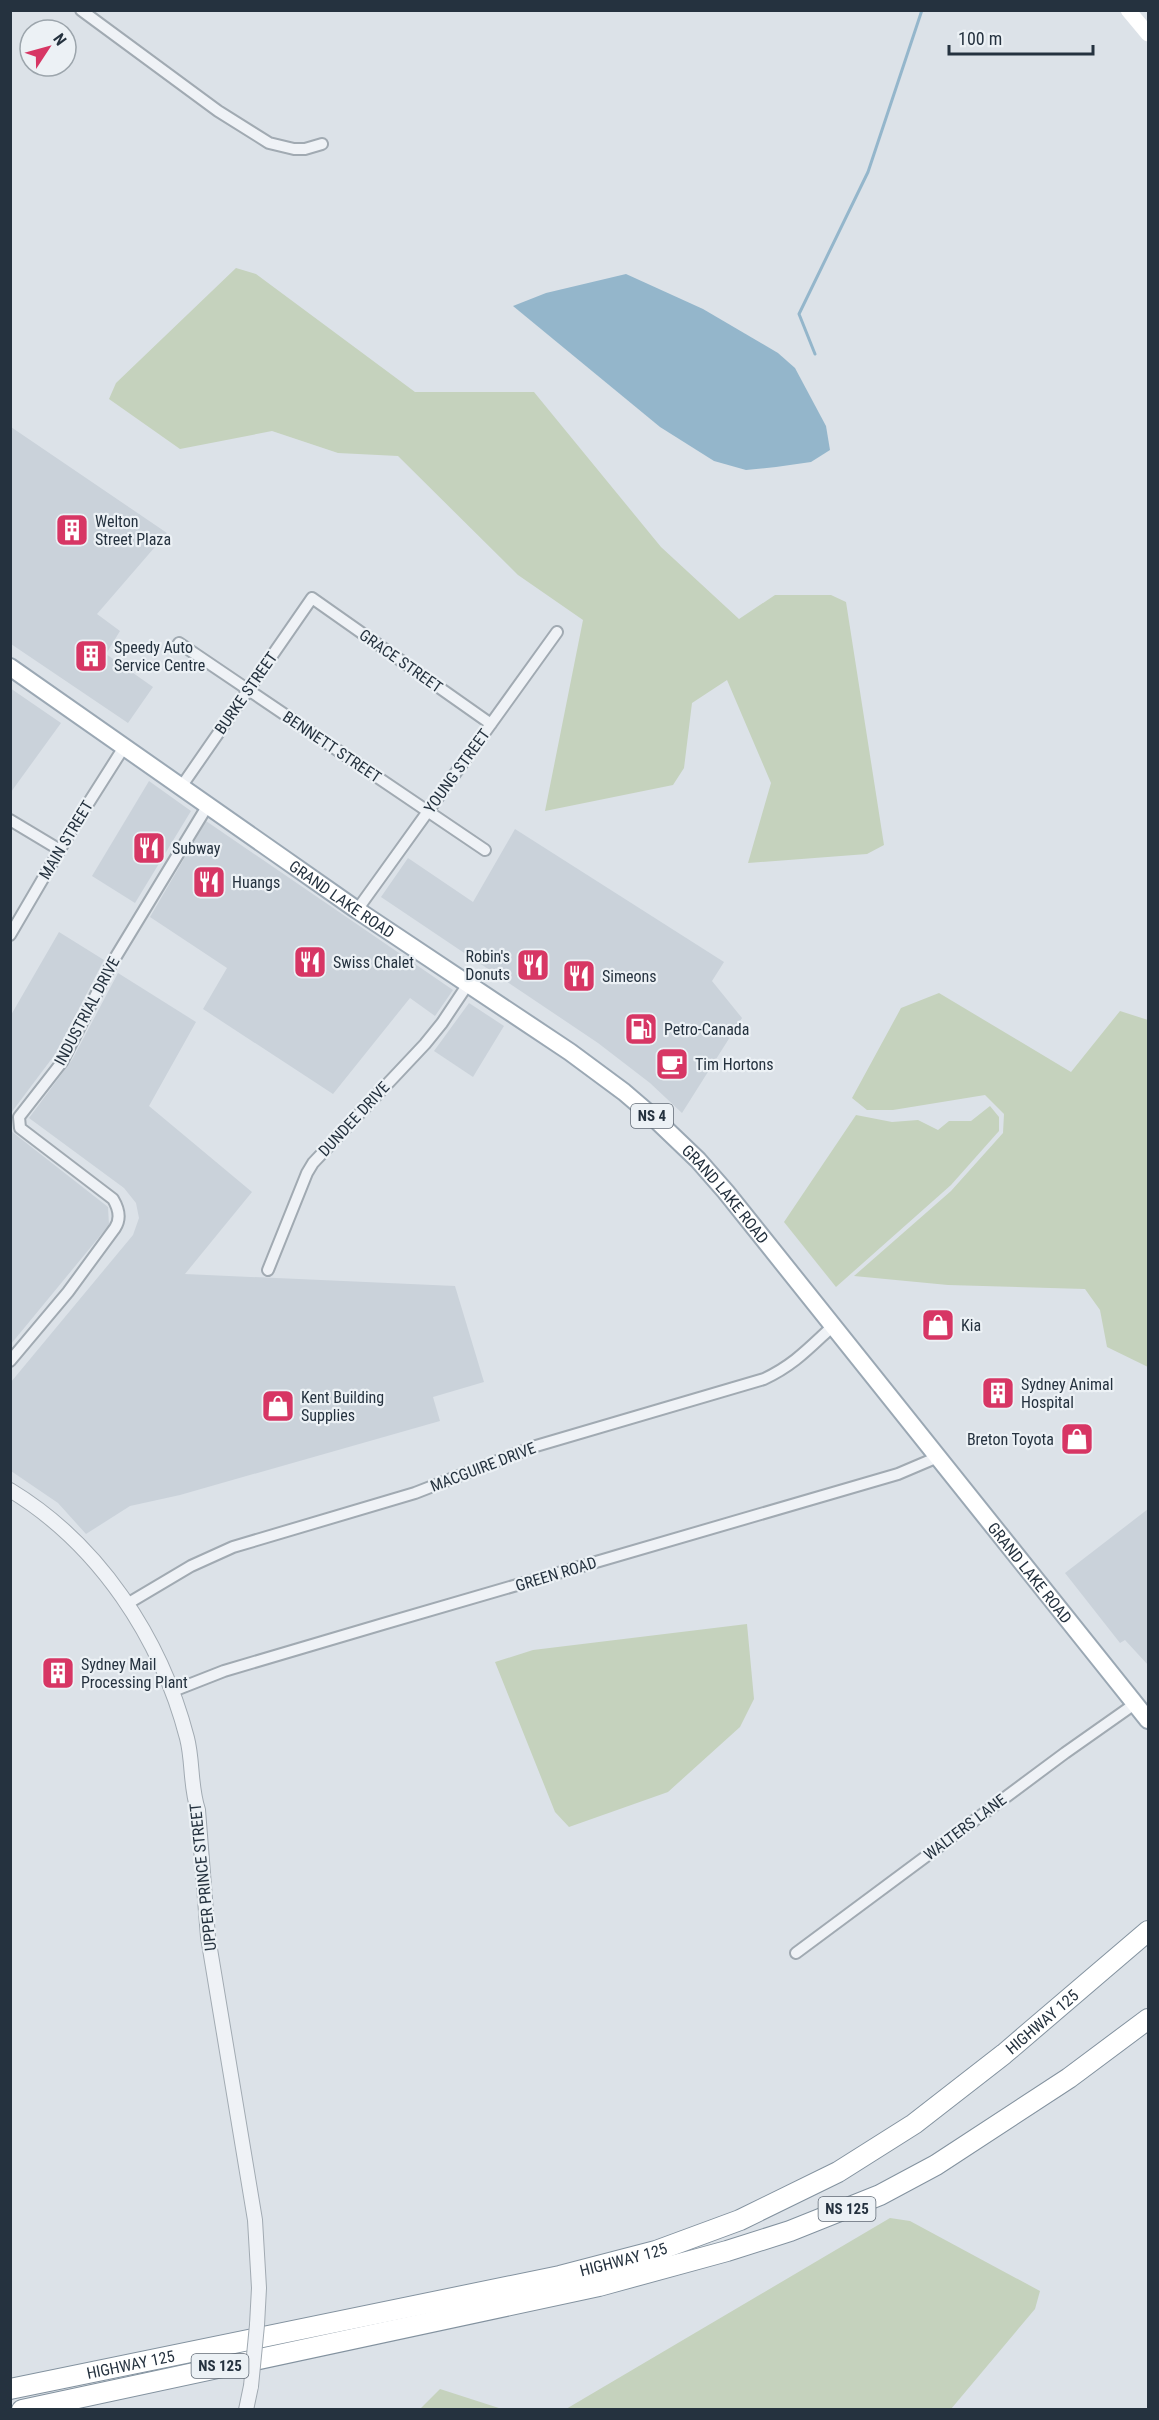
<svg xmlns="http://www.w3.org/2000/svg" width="1159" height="2420" viewBox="0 0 1159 2420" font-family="'Roboto Condensed',sans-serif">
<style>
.built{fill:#cad2da}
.green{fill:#c5d2bd}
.water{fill:#94b6cb}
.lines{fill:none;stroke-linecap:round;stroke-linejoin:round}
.stream{stroke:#94b6cb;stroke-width:3}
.minor-casing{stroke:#a1aab2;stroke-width:14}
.tertiary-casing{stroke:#a1aab2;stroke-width:16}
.primary-casing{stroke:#9ba8b4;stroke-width:20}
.motorway-casing{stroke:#83929f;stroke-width:22}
.minor{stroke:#eff2f6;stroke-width:10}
.tertiary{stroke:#eff2f6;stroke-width:14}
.secondary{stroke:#fff;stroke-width:15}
.primary{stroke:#fff;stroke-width:16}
.motorway{stroke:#fff;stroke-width:20}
.tertiary-bridge-casing{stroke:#a1aab2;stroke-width:16;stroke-linecap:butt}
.tertiary-bridge{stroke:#eff2f6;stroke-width:14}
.labels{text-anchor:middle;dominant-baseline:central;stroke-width:4.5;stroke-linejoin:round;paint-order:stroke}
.shield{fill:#ecf1f5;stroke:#616b76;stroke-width:1.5}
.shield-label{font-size:15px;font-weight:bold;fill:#25323f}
.poi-label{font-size:16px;fill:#25323f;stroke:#ecf1f5;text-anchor:start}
.street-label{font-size:16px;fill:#25323f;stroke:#ecf1f5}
</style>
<rect width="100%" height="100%" fill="#dce2e8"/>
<path class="built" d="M11,427l156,106 -70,81 23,17 -14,23 47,33 -25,36 -117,-79z
M10,688l51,35 -50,69 -1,-1z
M149,781l42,30 -56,92 -43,-27z
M206,821l247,169 -18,26 -25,-18 -77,96 -130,-85 24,-41 -77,-51z
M515,829l209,133 -12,19 30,37 -60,95 -32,-30 -52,-40 -217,-146 27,-39 65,44z
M59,932l45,28 -48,93 -45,60v-98z
M118,973l78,49 -47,84 103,86 -67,82 270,12 29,96 -51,15 7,24 -260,74 -50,11 -44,28 -28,-31 -47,-32v-89l122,-147 6,-17 -3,-15 -12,-15 -95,-70 43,-58z
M469,1003l35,23 -31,51 -39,-26z
M11,1131l97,76 1,18 -98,119z
M1148,1509v156l-23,-25 -5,3 -55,-70z"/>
<path class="green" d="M236,268l20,6 159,118h119l127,155 78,72 36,-24h56l15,7 38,243 -17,9 -119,9 23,-80 -44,-103 -35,23 -8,65 -11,17 -128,26 38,-191 -65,-45 -120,-119 -60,-3 -66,-22 -92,18 -71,-50 7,-16z
M939,993l132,79 49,-61 28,9v347l-41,-20 -7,-37 -15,-21 -137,-4 -94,-9 97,-85 52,-58 1,-19 -19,-19 -92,15h-26l-15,-12 49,-90z
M990,1106l9,11v14l-48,54 -115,102 -52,-65 72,-107 36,7 26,-2 20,10 11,-9h22z
M747,1624l7,75 -14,28 -72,65 -99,35 -14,-15 -60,-150 38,-12z
M890,2218l20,3 130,70 -5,18 -84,100h-385z
M440,2389l62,20h-82z"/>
<path class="water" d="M626,274l77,35 75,44 17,15 31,58 4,24 -19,12 -35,5 -30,3 -32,-9 -54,-34 -147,-121 33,-13z"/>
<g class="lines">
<path class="stream" d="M815,354l-16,-40 69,-142 54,-162"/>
<g class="minor-casing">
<path id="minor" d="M81,10l137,101 51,32 25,6h11l17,-5
M179,643l306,207
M181,787l131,-189 179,126
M10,820l50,30
M357,910l200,-278
M10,935l62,-106 52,-82
M268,1270l39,-97 6,-10 112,-119 17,-21 26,-39
M10,1361l58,-69 47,-64c6,-9 4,-19 -2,-29l-93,-71 -1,-11 43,-55 50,-99 96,-158
M127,1604l64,-38 42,-19 182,-54 121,-47 228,-67c30,-14 45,-31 69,-53
M173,1691l51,-20 159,-47 515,-150 40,-17
M796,1953l269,-200 71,-50"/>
</g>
<g class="tertiary-casing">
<path id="tertiary" d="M10,1490c89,54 151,148 177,248 6,23 3,48 11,72l10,127 47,283 4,68 -2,37
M246,2410l5,-24"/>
</g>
<g class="primary-casing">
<g id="primary">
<path id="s1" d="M10,667l347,243 213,142 54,40 28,24 46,44 28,32 422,528"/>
</g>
</g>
<g class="motorway-casing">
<g id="motorway">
<path id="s2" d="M10,2389l550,-113 96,-25 84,-31 98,-48 76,-48 90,-70 144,-123"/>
<path d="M22,2410l577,-124 128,-35 63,-20 90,-36 56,-30 133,-87 79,-59"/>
</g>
</g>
<use href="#minor" class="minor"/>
<use href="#tertiary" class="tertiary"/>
<path class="secondary" d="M1128,10l20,24"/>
<use href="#primary" class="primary"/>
<use href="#motorway" class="motorway"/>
<g class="tertiary-bridge-casing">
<path id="tertiary-bridge" d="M251,2386l6,-61"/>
</g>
<use href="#tertiary-bridge" class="tertiary-bridge"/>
</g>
<defs>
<g id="building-square" transform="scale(1.725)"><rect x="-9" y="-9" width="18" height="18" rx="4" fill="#d73664" stroke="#ecf1f5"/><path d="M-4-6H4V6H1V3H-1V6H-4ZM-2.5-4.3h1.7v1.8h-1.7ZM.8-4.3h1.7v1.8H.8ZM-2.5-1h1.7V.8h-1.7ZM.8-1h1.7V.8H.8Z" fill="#fff"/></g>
<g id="restaurant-square" transform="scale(1.725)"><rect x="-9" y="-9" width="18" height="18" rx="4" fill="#d73664" stroke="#ecf1f5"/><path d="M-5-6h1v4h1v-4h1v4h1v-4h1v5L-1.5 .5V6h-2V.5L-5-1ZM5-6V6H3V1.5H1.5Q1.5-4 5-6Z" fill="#fff"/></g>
<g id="fuel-square" transform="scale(1.725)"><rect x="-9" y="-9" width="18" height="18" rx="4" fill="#d73664" stroke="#ecf1f5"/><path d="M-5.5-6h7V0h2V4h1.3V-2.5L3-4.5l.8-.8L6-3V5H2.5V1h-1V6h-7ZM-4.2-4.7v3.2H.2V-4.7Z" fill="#fff"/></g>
<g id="cafe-square" transform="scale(1.725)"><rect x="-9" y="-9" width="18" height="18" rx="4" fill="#d73664" stroke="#ecf1f5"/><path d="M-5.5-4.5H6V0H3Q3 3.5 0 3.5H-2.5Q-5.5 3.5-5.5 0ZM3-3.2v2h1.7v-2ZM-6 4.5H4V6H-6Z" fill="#fff"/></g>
<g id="shop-square" transform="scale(1.725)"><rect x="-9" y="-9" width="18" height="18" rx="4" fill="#d73664" stroke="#ecf1f5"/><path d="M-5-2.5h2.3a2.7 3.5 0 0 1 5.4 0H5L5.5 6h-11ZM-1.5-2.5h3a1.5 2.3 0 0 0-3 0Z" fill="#fff"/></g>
</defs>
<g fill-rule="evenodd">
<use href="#building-square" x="72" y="530"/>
<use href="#building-square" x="91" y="656"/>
<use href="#restaurant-square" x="149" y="848"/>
<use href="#restaurant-square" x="209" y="882"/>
<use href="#restaurant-square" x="310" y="962"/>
<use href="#restaurant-square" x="533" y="965"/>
<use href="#restaurant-square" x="579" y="976"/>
<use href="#fuel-square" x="641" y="1029"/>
<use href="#cafe-square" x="672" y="1064"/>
<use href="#shop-square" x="938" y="1325"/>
<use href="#building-square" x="998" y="1393"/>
<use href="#shop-square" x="278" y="1406"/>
<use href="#shop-square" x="1077" y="1439"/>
<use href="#building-square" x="58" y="1673"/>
</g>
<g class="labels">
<g class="shield">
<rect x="631" y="1104" width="42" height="24" rx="4.5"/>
<rect x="818.5" y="2197" width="57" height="24" rx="4.5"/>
<rect x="191.5" y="2354" width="57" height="24" rx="4.5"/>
</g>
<g class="shield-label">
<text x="652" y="1116">NS 4</text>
<text x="847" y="2209">NS 125</text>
<text x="220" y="2366">NS 125</text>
</g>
<g class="poi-label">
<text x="95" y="521">Welton<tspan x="95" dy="18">Street Plaza</tspan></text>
<text x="114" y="647">Speedy Auto<tspan x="114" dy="18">Service Centre</tspan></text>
<text x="172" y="848">Subway</text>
<text x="232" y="882">Huangs</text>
<text x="510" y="956" text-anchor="end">Robin's<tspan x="510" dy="18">Donuts</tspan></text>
<text x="333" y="962">Swiss Chalet</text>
<text x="602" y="976">Simeons</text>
<text x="664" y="1029">Petro-Canada</text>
<text x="695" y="1064">Tim Hortons</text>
<text x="961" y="1325">Kia</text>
<text x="1021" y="1384">Sydney Animal<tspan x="1021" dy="18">Hospital</tspan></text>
<text x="301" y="1397">Kent Building<tspan x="301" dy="18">Supplies</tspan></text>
<text x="1054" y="1439" text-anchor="end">Breton Toyota</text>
<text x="81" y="1664">Sydney Mail<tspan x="81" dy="18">Processing Plant</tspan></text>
</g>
<g class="street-label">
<text transform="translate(401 661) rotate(35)">GRACE STREET</text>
<text transform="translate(246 693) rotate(-55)">BURKE STREET</text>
<text transform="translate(332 747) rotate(34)">BENNETT STREET</text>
<text transform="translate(457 771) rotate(-54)">YOUNG STREET</text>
<text transform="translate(66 840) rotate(-59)">MAIN STREET</text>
<text stroke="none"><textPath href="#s1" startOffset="405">GRAND LAKE ROAD</textPath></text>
<text transform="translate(87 1011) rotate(-62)">INDUSTRIAL DRIVE</text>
<text transform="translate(354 1119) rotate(-47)">DUNDEE DRIVE</text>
<text stroke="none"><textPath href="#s1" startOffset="891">GRAND LAKE ROAD</textPath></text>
<text transform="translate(483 1467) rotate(-21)">MACGUIRE DRIVE</text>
<text stroke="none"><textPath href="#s1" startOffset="1377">GRAND LAKE ROAD</textPath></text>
<text transform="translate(556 1574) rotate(-17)">GREEN ROAD</text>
<text transform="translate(965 1827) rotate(-37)">WALTERS LANE</text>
<text transform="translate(203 1877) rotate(-96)">UPPER PRINCE STREET</text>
<text stroke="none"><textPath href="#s2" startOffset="1113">HIGHWAY 125</textPath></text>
<text stroke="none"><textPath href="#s2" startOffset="627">HIGHWAY 125</textPath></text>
<text stroke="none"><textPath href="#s2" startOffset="123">HIGHWAY 125</textPath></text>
</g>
</g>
<rect width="1159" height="2420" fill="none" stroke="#25323f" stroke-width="24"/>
<g transform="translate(48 48) rotate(54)"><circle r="28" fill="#ecf1f5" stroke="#9ca5ac" stroke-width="1.5"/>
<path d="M0-4.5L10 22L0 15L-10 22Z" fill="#d73664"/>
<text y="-9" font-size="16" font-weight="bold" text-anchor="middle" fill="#25323f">N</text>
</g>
<path d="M949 45v9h144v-9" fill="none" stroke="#25323f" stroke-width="3"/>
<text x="958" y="45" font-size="18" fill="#25323f" stroke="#ecf1f5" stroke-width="4.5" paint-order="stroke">100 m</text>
</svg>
